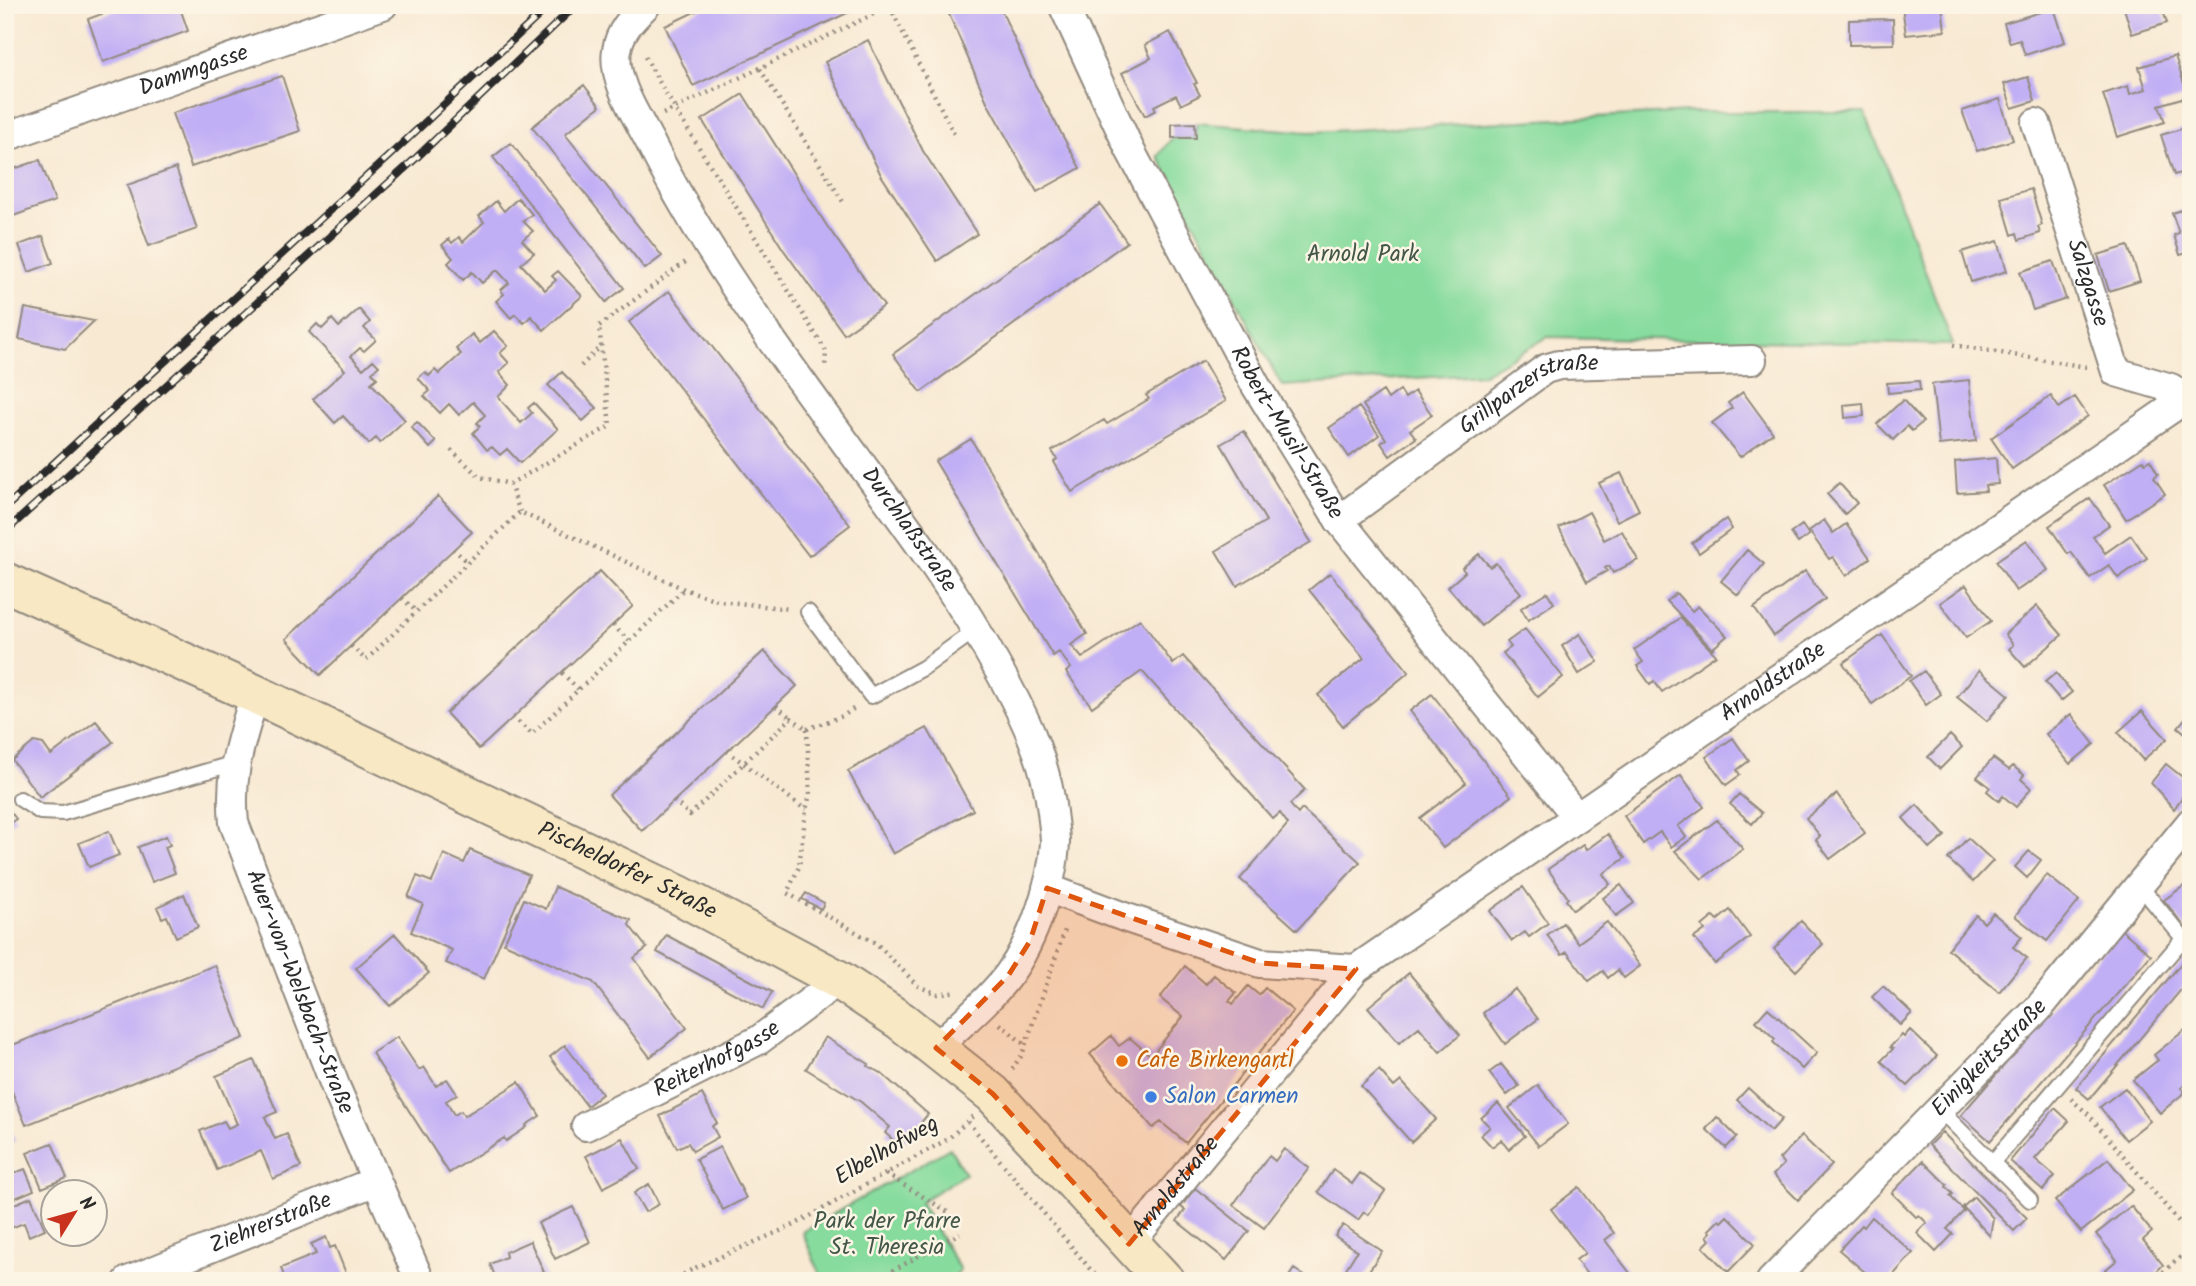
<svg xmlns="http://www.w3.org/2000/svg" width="2196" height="1286" viewBox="0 0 2196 1286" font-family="Kalam,sans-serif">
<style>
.green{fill:#86db9d;stroke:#588364;stroke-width:2}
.building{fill:#c1aff5}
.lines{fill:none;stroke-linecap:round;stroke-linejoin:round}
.service-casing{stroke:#928a7f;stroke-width:18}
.minor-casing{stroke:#928a7f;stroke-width:32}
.secondary-casing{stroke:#928a7f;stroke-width:42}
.path{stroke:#928a7f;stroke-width:4.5;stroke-dasharray:2 5;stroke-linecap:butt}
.service{stroke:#fff;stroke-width:14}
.minor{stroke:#fff;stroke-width:28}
.secondary{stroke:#f8e8c3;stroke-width:38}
.rail-casing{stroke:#2b2b2b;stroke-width:8}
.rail{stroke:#fcf5e5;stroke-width:5;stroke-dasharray:16;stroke-linecap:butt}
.marked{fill:#df570e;fill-opacity:0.2;stroke:#df570e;stroke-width:5;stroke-dasharray:14 9;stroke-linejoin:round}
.food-dot{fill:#e8710a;stroke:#fcf5e5;stroke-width:2.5}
.shop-dot{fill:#3f7fe0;stroke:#fcf5e5;stroke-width:2.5}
.labels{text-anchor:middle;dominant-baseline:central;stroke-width:5;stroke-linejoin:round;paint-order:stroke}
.street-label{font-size:23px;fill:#2b2b2b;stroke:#fcf5e5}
.park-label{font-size:23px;fill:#425748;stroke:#fcf5e5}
.food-label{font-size:23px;fill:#c56008;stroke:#fcf5e5;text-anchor:start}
.shop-label{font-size:23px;fill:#366cbe;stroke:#fcf5e5;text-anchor:start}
</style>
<rect width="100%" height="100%" fill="#fcf5e5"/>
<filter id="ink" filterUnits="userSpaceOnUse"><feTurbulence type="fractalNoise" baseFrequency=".0143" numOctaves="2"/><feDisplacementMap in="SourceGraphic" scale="14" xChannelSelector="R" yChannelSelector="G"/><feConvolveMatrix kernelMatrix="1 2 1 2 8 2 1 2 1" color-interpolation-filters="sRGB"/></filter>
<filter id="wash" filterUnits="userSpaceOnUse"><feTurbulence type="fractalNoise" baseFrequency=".00686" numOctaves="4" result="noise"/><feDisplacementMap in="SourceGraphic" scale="28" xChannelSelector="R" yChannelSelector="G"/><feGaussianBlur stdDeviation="1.57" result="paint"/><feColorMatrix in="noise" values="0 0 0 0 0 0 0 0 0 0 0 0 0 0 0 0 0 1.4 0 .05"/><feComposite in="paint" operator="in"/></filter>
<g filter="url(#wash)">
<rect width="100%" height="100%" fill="#f8e9d3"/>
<path class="green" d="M1690,112h175l88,233 -405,-8 -65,37 -201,12 -124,-230 14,-18h24v-15l115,9z
M950,1148l15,26 -45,28 40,68 -9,11h-128l-21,-49z"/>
<g id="blocks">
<path class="building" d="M126,5h53l9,26 -85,31 -15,-43z
M709,5h155l-171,81 -28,-60z
M945,5h54l34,76 47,87 -43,24 -49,-88z
M1902,5h40l3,26 -39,4z
M2123,5h38l6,18 -35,11z
M2054,8l11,34 -40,13 -5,-15 -10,3 -6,-20z
M1893,19l1,25 -45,1v-25z
M1170,32l27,51 -3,1 6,11 -19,10 -5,-10 -22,11 2,4 -11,6 -23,-43 29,-15 -6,-13z
M868,40l55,111 54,83 -40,27 -56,-86 -56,-113z
M2175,56l13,40 -29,9 6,17 -48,15 -14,-43 25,-8 2,8 16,-5 -7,-22z
M282,76l18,55 -109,36 -19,-54z
M2028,77l7,24 -23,7 -8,-24z
M584,85l16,21 -35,28 97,122 -17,13 -113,-142z
M743,94l84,132 57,80 -40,28 -61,-85 -81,-129z
M2000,99l13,41 -36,11 -15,-40z
M1195,123l1,15h-24v-14z
M2191,126v44l-17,5 -13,-40z
M511,143l113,145 -18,14 -113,-145z
M40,160l15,41 -50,18v-47z
M176,168l21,61 -48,17 -22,-61z
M2031,189l11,36 -4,2 2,6 -21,7 -2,-7 -5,2 -11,-37z
M518,198l14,16 -9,7 10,10 -11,9 12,13 -13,11 24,26 11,-10 -4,-4 6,-5 24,25 -38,34 -13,-14 -7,7 -9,-9 -4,4 -15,-17 8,-7 -3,-4 8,-7 -12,-13 -15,13 -10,-11 -9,8 -15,-17 5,-5 -11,-13 7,-6 3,4 7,-6 4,5 21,-20 -5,-6 17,-15 8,10z
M1100,204l27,38 -206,150 -28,-38z
M2191,207v45l-11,3 -6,-20 5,-2 -7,-20z
M43,236l10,27 -24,9 -10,-27z
M1998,241l9,30 -36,11 -9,-30z
M2128,246l12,35 -31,10 -11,-36z
M2053,261l13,38 -33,11 -13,-38z
M669,291l181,234 -41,31 -180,-234z
M5,307l6,1 -4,26h-2z
M25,308l69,13 -29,28 -46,-10z
M359,309l11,13 -6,6 12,12 -12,11 -4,-3 -9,8 12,13 10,-9 6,6 -7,6 5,6 -6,5 34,37 -25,23 -4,-5 -7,6 -26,-28 -8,7 -22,-24 32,-29 -36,-38 8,-8 5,5 10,-10 7,8z
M494,331l14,15 -8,7 9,10 -10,9 11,13 -12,12 23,26 11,-10 -4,-5 6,-5 24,26 -38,34 -13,-14 -7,6 -8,-8 -5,3 -14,-17 7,-7 -3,-3 8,-8 -12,-13 -14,13 -10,-11 -9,9 -16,-17 6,-5 -12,-13 7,-6 4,4 6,-6 4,4 22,-20 -5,-5 16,-15 8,9z
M1203,361l23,40 -154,91 -18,-30 3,-3 -5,-8 52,-31 3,4 42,-25 -3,-4z
M562,372l35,36 -14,13 -35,-36z
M1969,380l7,61 -37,4 -7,-61z
M1919,381l1,9 -32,3 -1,-10z
M1400,390l5,8 10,-7 17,24 -22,15 6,8 -26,18 -9,-13 5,-4 -23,-34 20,-14 5,8z
M1743,392l30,41 -33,24 -28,-34 20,-15 -4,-5z
M2051,396l8,12 16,-11 13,19 -76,53 -21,-31z
M1903,400l20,22 -11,9 -5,-5 -14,14 -16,-16z
M1863,403l1,13 -19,2 -1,-13z
M1359,407l20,28 -30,22 -20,-29z
M417,422l19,20 -6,6 -19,-21z
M1244,431l67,111 -74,44 -21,-35 50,-30 -45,-77z
M971,439l116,195 -16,11 11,13 58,-39 33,45 10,-8 122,134 -15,14 8,10 4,-5 58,53 -63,68 -57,-51 48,-55 -8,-11 -7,6 -131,-148 -50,36 -26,-35 5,-4 -12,-16 -6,4 -118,-195z
M1996,458l2,26 -13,1 1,6 -29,2 -2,-31z
M2143,460l2,3 5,-3 8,14 -4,3 11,17 -39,25 -22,-34z
M1621,473l18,37 -22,11 -18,-38z
M1839,483l18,20 -12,11 -18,-20z
M438,496l34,36 -152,143 -34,-36z
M2090,498l19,27 -16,11 12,17 26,-18 16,23 -29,20 -9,-13 -19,13 -19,-26 -3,2 -19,-28z
M1589,512l15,28 18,-9 16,29 -25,13 -4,-7 -4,2 2,3 -20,11 -28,-54z
M1726,519l6,10 -33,24 -7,-10z
M1824,520l9,13 13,-9 24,34 -24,18 -13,-19 -4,2 -20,-28z
M1802,525l7,10 -11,8 -7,-10z
M2027,540l21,30 -32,21 -20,-30z
M1747,550l17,14 -26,31 -17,-14z
M1479,554l11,13 6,-4 25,30 -40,33 -33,-39 17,-15 -3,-4z
M600,571l33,35 -154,143 -33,-36z
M1805,571l20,28 -51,37 -20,-28z
M1330,573l79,99 -66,54 -25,-31 46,-37 -55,-68z
M1966,585l25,36 -25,17 -26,-35z
M1547,592l7,11 -26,17 -7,-12z
M1676,593l16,18 6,-5 29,30 -15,13 -45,-48z
M2037,606l25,29 -37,32 -16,-18 4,-4 -8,-11z
M1680,618l36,37 -54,37 -8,-11 -4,3 -13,-18 6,-4 -9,-12z
M1525,629l38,48 -25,20 -35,-44 8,-6 -4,-5z
M1580,634l18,28 -19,12 -17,-28z
M1882,635l29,41 -39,28 -29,-41z
M764,651l33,35 -155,145 -33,-36z
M1979,670l30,25 -22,26 -30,-24z
M1924,671l17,23 -15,11 -17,-24z
M2056,673l16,19 -11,9 -16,-19z
M1432,694l79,102 -68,52 -23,-30 46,-35 -56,-72z
M2142,711l25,28 -24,21 -25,-28z
M2191,711v27l-13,-11z
M2071,714l23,30 -24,20 -24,-30z
M96,721l17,21 -73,55 -28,-37 22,-18 9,2 8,11z
M927,728l46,82 -80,44 -45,-83z
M1950,735l12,12 -22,22 -12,-12z
M1733,738l16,23 -12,9 3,5 -14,10 -20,-28z
M1993,758l16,12 4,-4 11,9 -3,4 10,9 -15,19 -13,-11 -4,5 -12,-10 3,-4 -13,-10z
M2166,764l25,20 -17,25 -23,-26z
M1681,775l23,32 -26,19 8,11 -15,10 -11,-15 -17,12 -19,-28z
M1739,794l23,19 -10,11 -22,-20z
M1837,794l28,39 -35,26 -14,-19 4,-4 -14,-18z
M5,804l11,15 -11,8z
M1917,805l28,31 -15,13 -27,-31z
M1717,820l26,29 -41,30 -27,-28z
M109,831l10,24 -30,12 -10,-24z
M1608,834l17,24 -22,16 7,10 -37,26 -7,-10 2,-2 -20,-29 35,-24 3,5z
M166,836l4,9 -5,2 10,26 -23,9 -14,-35z
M1968,838l25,23 -20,21 -25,-23z
M470,850l59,25 -45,104 -38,-16 6,-13 -41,-18 12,-28 -15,-7 9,-21 15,6 12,-28 20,9z
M2029,851l12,9 -14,18 -12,-11z
M2047,875l32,26 -32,40 -32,-25z
M2191,881v54l-27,-35z
M1621,885l13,18 -18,13 -13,-18z
M555,887l76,33 -2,5 18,23 -13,10 53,70 -37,29 -57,-75 -89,-39 20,-44 22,10z
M1523,887l25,36 -19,14 -4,-5 -13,9 -22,-30z
M806,893l18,10 -3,6 -19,-10z
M184,894l14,33 -22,10 -9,-21 -5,2 -5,-11z
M1730,910l20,27 -35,27 -21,-26 11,-8 -3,-4 12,-10 4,4z
M1993,913l29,24 -9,10 14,11 -28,34 -51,-43 28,-34 8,8z
M1801,921l22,23 -27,27 -22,-22z
M1607,922l33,44 -16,12 -6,-8 -10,8 -5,-7 -14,10 -22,-29 -5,3 -15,-20 16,-12 15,20z
M2122,930l29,25 -161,186 -29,-26z
M395,934l34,39 -39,33 -34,-38z
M666,935l106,57 -9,17 -106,-57z
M2185,959l6,5v14l-102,121 -13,-11z
M215,965l29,73 -218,87 -21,-50v-27z
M1185,966l21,18 8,-9 22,18 -7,8 4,3 15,-18 11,9 6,-7 28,23 -107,132 -25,-21 -8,6 -63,-74 21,-18 8,10 11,-8 21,18 32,-39 -23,-19z
M1409,973l51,62 -20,17 -21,-25 -20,16 -31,-36z
M1883,986l29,27 -12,12 -28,-28z
M1515,989l23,30 -33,25 -22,-31z
M1768,1008l49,45 -15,16 -29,-27 2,-3 -19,-18z
M2191,1025v55l-10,8 4,4 -25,21 -27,-33 25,-20 -4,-5z
M1910,1030l27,26 -29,30 -27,-25 12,-12 -3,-2 12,-12 2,2z
M397,1037l22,33 5,-3 12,19 11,-7 10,15 -11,7 8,14 7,-4 3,5 55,-34 21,34 -14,9 1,2 -21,14 -2,-3 -55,35 -77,-120z
M825,1037l44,27 -1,2 14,8 46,40 -21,26 -2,-2 -6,7 -14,-12 5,-6 -29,-25 -55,-33z
M565,1045l37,49 -15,12 -37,-49z
M254,1060l23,52 -12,5 10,22 12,-5 14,33 -28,12 -12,-28 -44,19 -17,-39 24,-10 4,7 9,-4 -21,-48z
M1501,1064l18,22 -12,9 -18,-22z
M1379,1070l15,17 7,-6 35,38 -25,23 -50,-56z
M1538,1085l30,39 -29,22 -30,-38z
M1748,1088l34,31 -11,12 -34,-31z
M2125,1088l25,33 -24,19 -26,-33z
M702,1094l15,29 -5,3 6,11 -25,14 -5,-8 -11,5 -17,-32z
M1498,1103l27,33 -16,14 -8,-10 -9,7 -11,-12 9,-8 -9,-9z
M2055,1108l14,13 -34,38 20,17 -12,14 -33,-29z
M5,1116l10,25 -10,4z
M1717,1117l20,20 -11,11 -20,-19z
M1942,1132l85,86 -13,13 -85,-86z
M1802,1136l30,29 -34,35 -25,-25 11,-11 -5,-5z
M622,1138l17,31 -36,19 -17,-32z
M52,1143l15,35 -25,10 -15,-35z
M720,1147l26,51 -23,12 -27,-51z
M1284,1149l25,19 -45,60 -31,-23 36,-49 6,5z
M2108,1159l25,31 -52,42 -26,-31z
M1923,1161l24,24 -1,2 7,7 -3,2 14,15 -17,18 6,5 -17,18 -19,-19 10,-10 -8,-8 -3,2 -24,-24z
M25,1169l9,21 -21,9 -8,-22z
M1333,1170l19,14 8,-11 25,18 -17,24 -4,-3 -6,8 -40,-28z
M649,1184l10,20 -14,8 -11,-19z
M1579,1187l35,46 -9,7 31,41h-44l-16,-21 9,-7 -34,-44z
M1195,1188l54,43 -23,29 -49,-39 8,-11 -4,-3z
M31,1197l14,32 -16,7 -5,-13 -19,7v-22z
M1974,1197l19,21 -3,18 -27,-29z
M2131,1206l21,26 -9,8 20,25 -7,7 7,9h-51l-8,-10 13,-11 -21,-26z
M573,1207l17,35 -35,17 -17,-36z
M1727,1216l28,28 -27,28 -25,-25 7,-7 -3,-4 4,-4 -2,-2 10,-10 2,2z
M1872,1217l41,36 -25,28h-26l4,-8 -27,-23 23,-25 2,2z
M1343,1225l39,26 -20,30h-5l-13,-9 13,-21 -22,-15z
M326,1237l4,11 5,-2 14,35h-32l-1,-3 -6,3h-24l-5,-13 35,-14 -5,-10z
M530,1241l18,40h-51l-7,-17 16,-7 -1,-5z
M1294,1269l15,10 -1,2h-22z"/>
</g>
</g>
<g filter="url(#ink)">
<use href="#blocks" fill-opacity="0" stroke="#928a7f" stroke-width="2"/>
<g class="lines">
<g class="service-casing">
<path id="service" d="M808,612l63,84 52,-28 54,-39
M20,799l20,13 23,1 172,-50
M2140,886l51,62
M1939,1109l91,91
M1992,1163l191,-224"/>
</g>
<g class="minor-casing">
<g id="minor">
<path id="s1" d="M646,5c-13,13 -26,25 -29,45 -5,29 19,65 32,90 56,113 133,216 207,317 50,68 100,134 140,208 26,46 50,94 56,147 1,10 3,21 3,31 -2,40 -22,98 -46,131 -20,27 -49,50 -73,74"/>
<path id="s2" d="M1063,5l67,145 126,236 83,134 238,297"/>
<path id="s3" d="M2036,123l80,249 55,16 14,12"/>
<path id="s4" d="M5,137l378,-132"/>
<path id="s5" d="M1339,520l206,-151 14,-4 193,-5"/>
<path id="s6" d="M255,694c-14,48 -26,77 -21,129l102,265 84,193"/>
<path d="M1047,888l77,29 136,46 96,6"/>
<path id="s7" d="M586,1126l173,-86 80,-60"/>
<path id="s8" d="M1129,1244l227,-275 835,-574"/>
<path id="s9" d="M128,1281l248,-100"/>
<path id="s10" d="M1771,1281l267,-272 153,-187"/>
</g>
</g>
<g class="secondary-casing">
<g id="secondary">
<path id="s11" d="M5,582l250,112 426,202 158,84 62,41 92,73 172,187"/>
</g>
</g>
<path class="path" d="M890,7l64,127
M645,57l30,52 151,242 -1,17
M760,69l85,136
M663,114l230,-109
M1953,345l134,22
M581,366l19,-19
M451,450l29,27 30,7 100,-58 -11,-100 88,-65
M510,484l10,28
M453,549l15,13
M402,598l15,14
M613,625l16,16
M351,646l15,14 154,-148 164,77 36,12 70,8
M562,673l16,16
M776,706l15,12
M513,717l19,17 152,-145
M807,729l3,65 -4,16 -7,57 -12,26 90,51 41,42 19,8 20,-3
M807,729l36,-13 13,-9
M727,751l79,59
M674,801l16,14 101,-97 16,11
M1000,1024l25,21
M1012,1069l10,-14 44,-128
M2071,1099l17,15 103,122
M968,1122l132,159
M886,1174l62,38
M2163,1272l28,-24
M671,1281l26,-14 97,-42 154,-86 25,-23
M874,1281l86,-48"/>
<use href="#service" class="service"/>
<use href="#minor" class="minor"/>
<use href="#secondary" class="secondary"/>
<g class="rail-casing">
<path id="rail" d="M5,508l397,-364 148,-139
M5,532l410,-373 161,-154"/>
</g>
<use href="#rail" class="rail"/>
</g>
</g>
<path class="marked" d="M1047,888l213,75 96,6 -227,275 -136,-150 -57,-46 72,-72 22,-35z"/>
<circle class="food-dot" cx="1122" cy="1061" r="7"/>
<circle class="shop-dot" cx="1151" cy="1097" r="7"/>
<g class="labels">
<g class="street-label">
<text stroke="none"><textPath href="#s4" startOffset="200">Dammgasse</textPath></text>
<text stroke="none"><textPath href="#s3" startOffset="168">Salzgasse</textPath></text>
<text stroke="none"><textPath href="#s5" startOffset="231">Grillparzerstraße</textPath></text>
<text stroke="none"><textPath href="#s2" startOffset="483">Robert-Musil-Straße</textPath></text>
<text stroke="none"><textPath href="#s1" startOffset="621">Durchlaßstraße</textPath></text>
<text stroke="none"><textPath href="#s8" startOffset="863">Arnoldstraße</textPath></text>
<text stroke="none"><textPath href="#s11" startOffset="686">Pischeldorfer Straße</textPath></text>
<text stroke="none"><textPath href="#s6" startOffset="313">Auer-von-Welsbach-Straße</textPath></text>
<text stroke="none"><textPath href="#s7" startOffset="147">Reiterhofgasse</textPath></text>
<text stroke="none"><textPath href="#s10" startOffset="312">Einigkeitsstraße</textPath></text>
<text transform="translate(887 1151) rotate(-30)">Elbelhofweg</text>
<text stroke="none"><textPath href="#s8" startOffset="74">Arnoldstraße</textPath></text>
<text stroke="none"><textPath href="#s9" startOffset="154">Ziehrerstraße</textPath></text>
</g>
<g class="park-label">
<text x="1363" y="255">Arnold Park</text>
<text x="887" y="1222">Park der Pfarre<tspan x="887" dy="26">St. Theresia</tspan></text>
</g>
<g class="food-label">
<text x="1136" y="1061">Cafe Birkengartl</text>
</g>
<g class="shop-label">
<text x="1165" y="1097">Salon Carmen</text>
</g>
</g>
<rect width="2196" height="1286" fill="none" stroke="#fcf5e5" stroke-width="28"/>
<g transform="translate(74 1213) rotate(53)"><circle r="33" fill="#fcf5e5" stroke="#a8a49b" stroke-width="2"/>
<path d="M0-5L12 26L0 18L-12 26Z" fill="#c8321e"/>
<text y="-10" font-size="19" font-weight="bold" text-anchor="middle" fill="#2b2b2b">N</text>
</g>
</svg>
